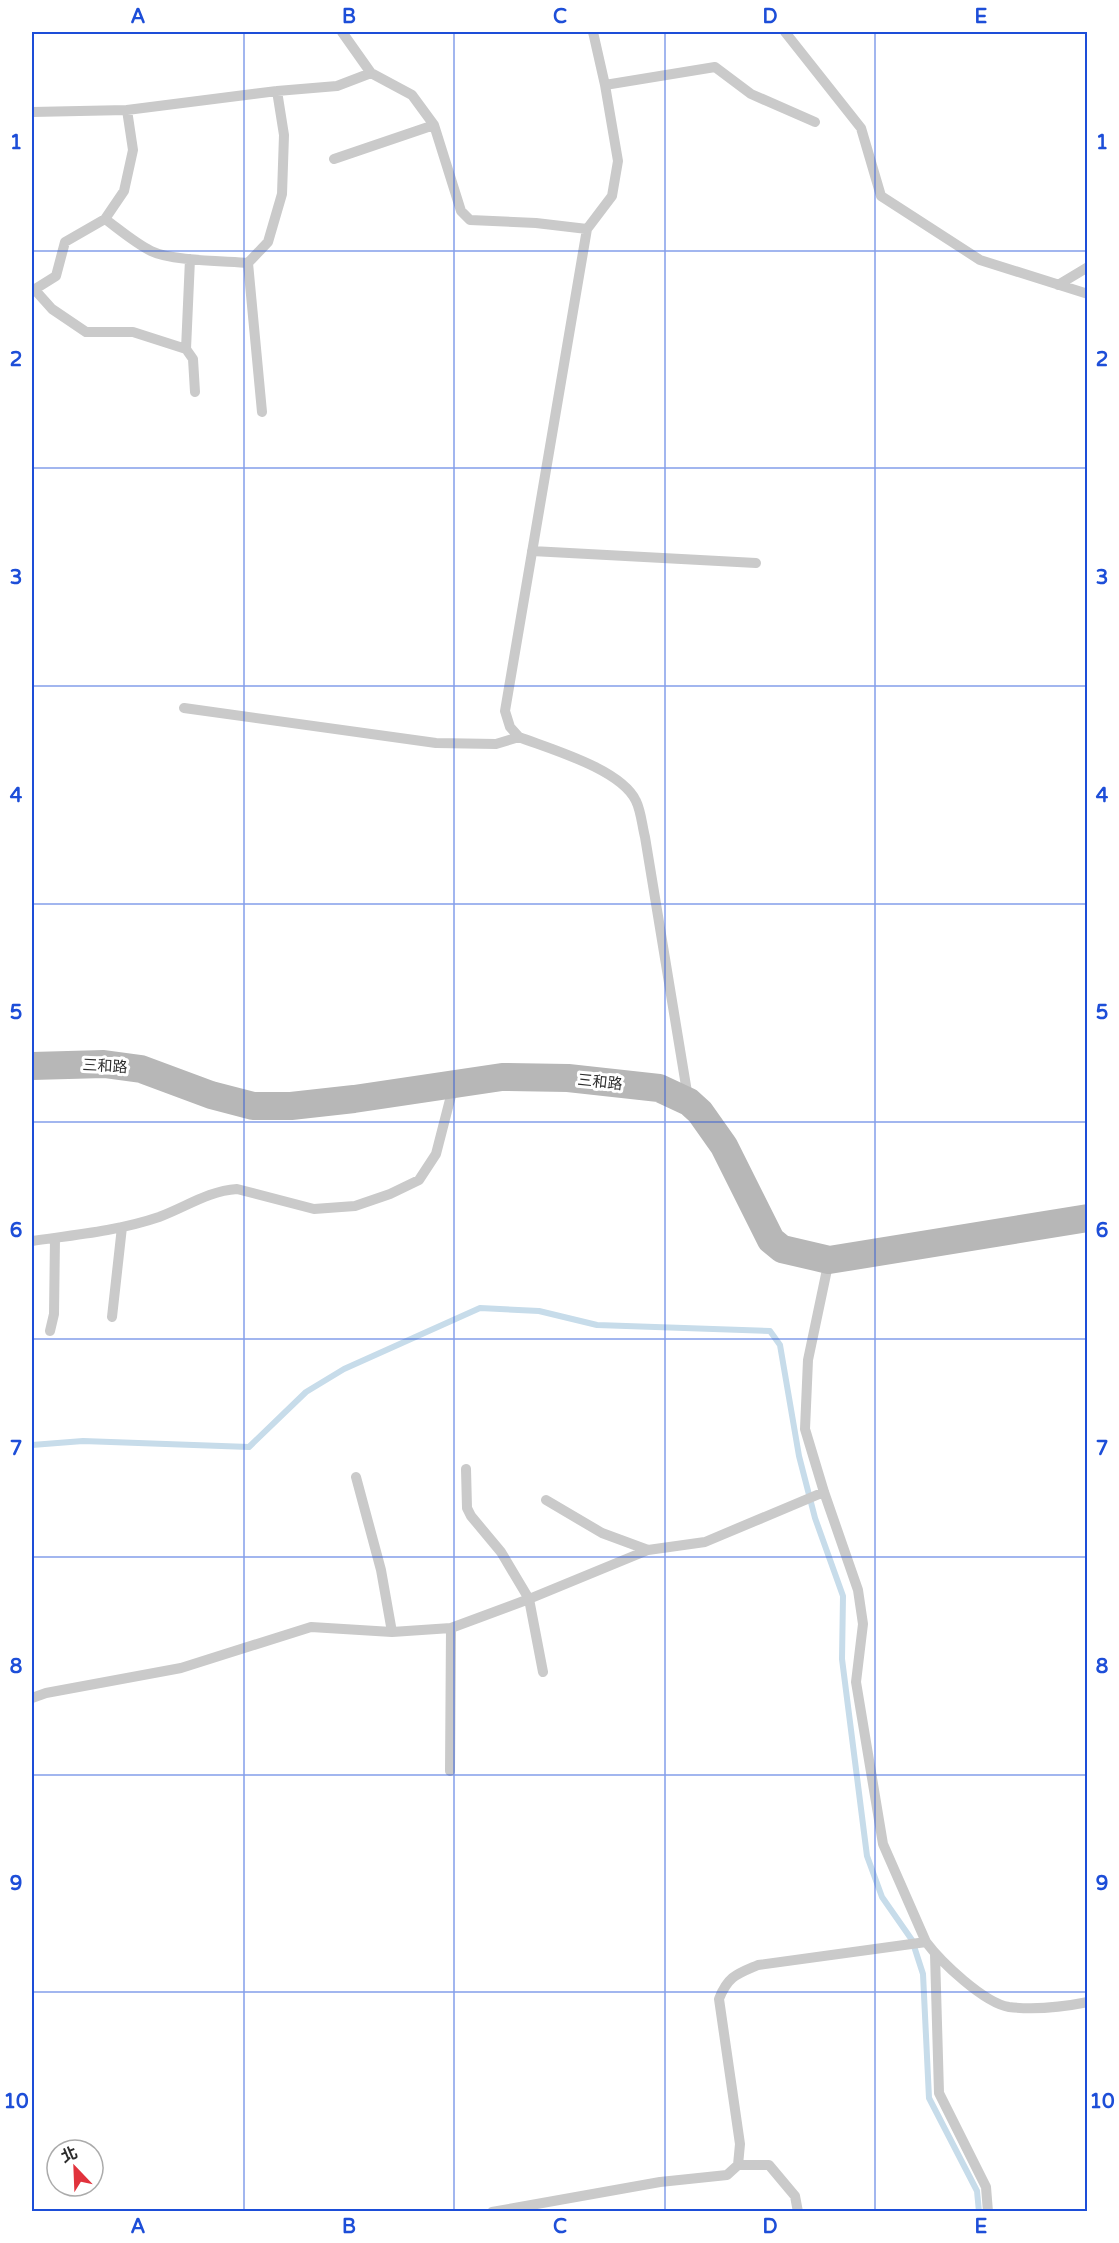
<svg xmlns="http://www.w3.org/2000/svg" width="1119" height="2243" viewBox="0 0 1119 2243" font-family="'Varela Round','Noto Sans TC',sans-serif">
<style>
.lines{fill:none;stroke-linecap:round;stroke-linejoin:round}
.stream{stroke:#c7dcea;stroke-width:6}
.service{stroke:#cacaca;stroke-width:10}
.secondary{stroke:#b7b7b7;stroke-width:28}
.grid{fill:none;stroke:#1d4ed8;stroke-width:1.5;stroke-opacity:0.55}
.labels{text-anchor:middle;dominant-baseline:central;stroke-width:6;stroke-linejoin:round;paint-order:stroke}
.street-label{font-size:15px;fill:#2d2d2d;stroke:#fff}
.neatline{fill:none;stroke:#1d4ed8;stroke-width:2}
.grid-label{font-size:20px;text-anchor:middle;font-weight:bold;fill:#1d4ed8}
</style>
<rect width="100%" height="100%" fill="#fff"/>
<g class="lines">
<path class="stream" d="M32,1445l51,-4 166,6 57,-55 38,-23 136,-61 59,3 58,14 173,6 10,14 19,111 16,62 28,78 -1,63 25,197 15,41 30,43 11,34 6,124 48,93 2,21"/>
<path class="service" d="M342,32l29,41 41,22 22,30 27,86 9,9 66,3 51,6
M593,32l12,53
M785,32l76,96 20,68 99,64 108,34
M32,112l95,-2 150,-19 60,-5 34,-13
M334,159l100,-34
M105,219c15,11 30,24 46,32 20,10 73,10 97,12l20,-21 14,-48 2,-59 -7,-44
M190,259l-4,90 7,10 2,33
M248,263l14,149
M1058,285l30,-18
M35,290l17,19 34,23h47l53,17
M32,291l24,-15 9,-34 40,-23 19,-28 9,-41 -6,-40
M532,551l224,12
M184,708l252,35 60,1 23,-7
M688,1098l-43,-261c-3,-12 -4,-26 -9,-36 -15,-32 -86,-52 -117,-64l-9,-10 -5,-16 82,-482 25,-33 6,-35 -13,-76 110,-18 36,27 64,28
M32,1241c42,-6 86,-10 127,-24 27,-10 49,-26 78,-28l77,20 41,-3 35,-12 29,-14 17,-26 17,-66
M829,1260l-21,100 -3,69 19,63 34,98 5,34 -7,58 27,162 43,98c15,20 58,61 83,65 25,3 54,0 79,-5
M112,1317l10,-90
M50,1331l4,-17 1,-76
M466,1469l1,39 4,8 30,36 28,47 14,73
M356,1477l25,93 11,62
M546,1500l56,33 46,17
M32,1698l14,-5 135,-25 130,-41 81,5 59,-4 78,-29 119,-49 57,-8 119,-50
M450,1771l1,-143
M935,1954l4,139 47,94 2,25
M738,2165h31l26,31 3,16
M492,2212l168,-30 67,-7 11,-10 2,-21 -21,-145c9,-23 18,-25 39,-34l168,-23"/>
<path class="secondary" d="M32,1066l72,-2 37,5 70,26 42,11h38l63,-7 148,-22 66,1 91,10 30,14 11,10 24,34 47,94 11,9 47,11 259,-42"/>
</g>
<path class="grid" d="M244,32v2180M454,32v2180M665,32v2180M875,32v2180M32,251h1056M32,468h1056M32,686h1056M32,904h1056M32,1122h1056M32,1339h1056M32,1557h1056M32,1775h1056M32,1992h1056"/>
<g class="labels">
<g class="street-label">
<text transform="translate(105 1066) rotate(3)">三和路</text>
<text transform="translate(600 1082) rotate(6)">三和路</text>
</g>
</g>
<rect width="1119" height="2243" fill="none" stroke="#ffffff" stroke-width="66"/>
<g transform="translate(75 2168) rotate(337)"><circle r="28" fill="#ffffff" stroke="#ababab" stroke-width="1.5"/>
<path d="M0-4.5L10 22L0 15L-10 22Z" fill="#e1323c"/>
<text y="-9" font-size="16" font-weight="bold" text-anchor="middle" fill="#2d2d2d">北</text>
</g>
<rect x="33" y="33" width="1053" height="2177" class="neatline"/>
<g class="grid-label">
<text x="138" y="23">A</text>
<text x="349" y="23">B</text>
<text x="560" y="23">C</text>
<text x="770" y="23">D</text>
<text x="981" y="23">E</text>
<text x="16" y="149">1</text>
<text x="1102" y="149">1</text>
<text x="16" y="366">2</text>
<text x="1102" y="366">2</text>
<text x="16" y="584">3</text>
<text x="1102" y="584">3</text>
<text x="16" y="802">4</text>
<text x="1102" y="802">4</text>
<text x="16" y="1019">5</text>
<text x="1102" y="1019">5</text>
<text x="16" y="1237">6</text>
<text x="1102" y="1237">6</text>
<text x="16" y="1455">7</text>
<text x="1102" y="1455">7</text>
<text x="16" y="1673">8</text>
<text x="1102" y="1673">8</text>
<text x="16" y="1890">9</text>
<text x="1102" y="1890">9</text>
<text x="16" y="2108">10</text>
<text x="1102" y="2108">10</text>
<text x="138" y="2233">A</text>
<text x="349" y="2233">B</text>
<text x="560" y="2233">C</text>
<text x="770" y="2233">D</text>
<text x="981" y="2233">E</text>
</g>
</svg>
